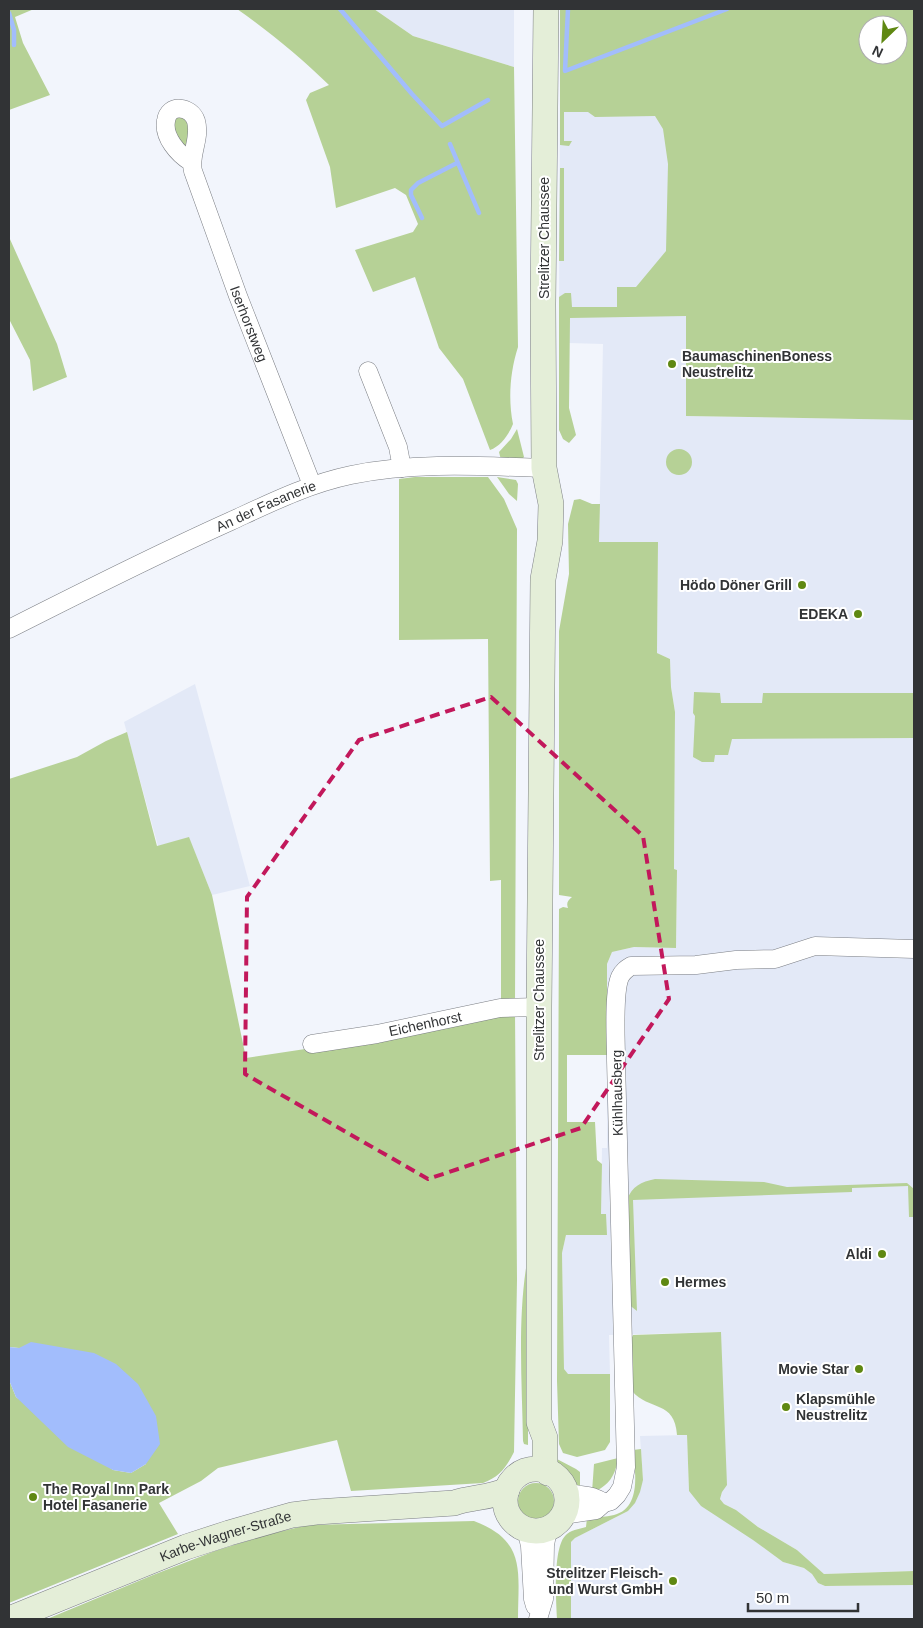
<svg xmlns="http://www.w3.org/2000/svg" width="923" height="1628" viewBox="0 0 923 1628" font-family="Helvetica,sans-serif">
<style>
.built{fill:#e3e9f7}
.green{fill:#b6d196;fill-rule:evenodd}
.water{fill:#a2bdfc}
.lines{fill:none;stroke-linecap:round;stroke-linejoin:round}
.stream{stroke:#a2bdfc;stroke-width:4.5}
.street-casing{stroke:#7b7e84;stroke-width:19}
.secondary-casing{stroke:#7b7e84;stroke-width:26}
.street{stroke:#fff;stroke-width:18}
.secondary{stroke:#e4eed8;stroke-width:25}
.marked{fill:none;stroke:#c2185b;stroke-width:4;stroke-dasharray:10 6;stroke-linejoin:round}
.poi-dot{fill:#5f8812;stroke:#fff;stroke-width:2}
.labels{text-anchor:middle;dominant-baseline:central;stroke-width:4;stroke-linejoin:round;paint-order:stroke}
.street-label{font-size:14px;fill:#313335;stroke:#fff}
.poi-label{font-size:14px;font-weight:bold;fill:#313335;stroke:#fff;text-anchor:end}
</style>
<rect width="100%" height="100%" fill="#f2f5fc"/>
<path class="built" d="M374,9h140v58l-101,-31z
M560,88l122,35 12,124 -8,169 228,4v1151l-90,3 -27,-24 -39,-23 -22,-17 -12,-6 -4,-5 2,-7 -1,-160 -112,3 1,39h-43l-3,-5 -2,-116 4,-18h40l-5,-21 1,-66h5v-184l5,-12 22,-5 42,1 1,-78 -3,-1 1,-157 -4,-25 -1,-28 -13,-6 1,-110 -59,-1 4,-198 -34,-1v-25h-10z
M195,684l55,202 -38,9 -23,-57 -31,8 -34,-124z
M687,1435l2,56 94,71 21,6 8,6 6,9 7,3 89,-1v34h-343v-77l4,-4 53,-27 15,-31 -3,-44z"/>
<path class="green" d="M9,9h25l-19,8 8,26 27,52 -41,15z
M237,9h137l39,27 101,31 4,280c-8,25 -10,52 -5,77 -4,10 -12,22 -23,26l-27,-71 -24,-31 -24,-71 -42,15 -18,-42 58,-18 5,-8 -12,-29 -11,-7 -59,20 -6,-41 -24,-67 4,-7 19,-8c-29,-28 -59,-53 -92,-76z
M560,9h354v411l-228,-4v-100l-116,2 -1,90 7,27 -7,8 -6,-4 -4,-9v-133l6,-4h6l1,14h45v-20h19l30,-36 2,-87 -5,-35 -8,-13 -60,1 -7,-5h-24v29h8l-3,5 -9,-1zM868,25h30v30h-30z
M176,116l12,2 2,35 -18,-22z
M560,168h4v93h-5z
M9,237l48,107 10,33 -34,14 -3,-31 -21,-41z
M517,429l7,28 -2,2 -21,1 -2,-8 12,-13z
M666 462a13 13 0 1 1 26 0a13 13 0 1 1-26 0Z
M415,477h73l16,22 13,30 -2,474 -14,1v-124l-11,1 -2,-242 -89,1v-161z
M497,477l19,3 2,4 -1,17 -8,-7z
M580,499l12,5h8l-1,38h59l-1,111 13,6 1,28 4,25 -1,157 3,1 -1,78 -42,-1 -22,5 -5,12v91h-40v67h28l2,38 5,4 -1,50h5l1,21h-41l-4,18 2,116 4,5h42v68l-5,8 -28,7 -14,-4 -4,-9 -2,-63 2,-472 4,-2 5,1c-2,-5 0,-8 4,-11l-13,-2v-264l10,-57 -1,-50 6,-24z
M694,692l26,1 1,10h41l1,-10h151v45l-182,1 -4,16h-13l-1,7h-12l-9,-5 2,-41 -2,-3z
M127,732l30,114 32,-9 23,58 34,163 132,-20 137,-26 2,268 -3,172c-8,16 -15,25 -31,31l-132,8 -14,-51 -119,28 -17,13 -42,22 19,31 -169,69v-223l7,17 97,73 18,3 15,-9 -127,-116 -10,-1v-568l68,-22 29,-16z
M655,1179l109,3 23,5 120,-4 7,6v28h-5l-1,-31 -56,2v4l-219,8 4,111 -9,-7 -1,-104c5,-14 14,-18 28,-21z
M528,1256v189l-4,-1 -1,-3c-1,-60 -6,-126 5,-185z
M721,1332l6,153 -5,7 -2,7 4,5 12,6 22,17 39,23 27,24 90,-3v14l-89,1 -7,-3 -6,-9 -8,-6 -21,-6 -30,-22 -52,-34 -12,-15 -2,-56h-10c-2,-35 -28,-24 -45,-44l-3,-47 4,-9z
M641,1449l2,31 -3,12 -5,11 -7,8 -53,27 -4,4v77h-14c-1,-19 -4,-70 8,-83 5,-6 14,-7 21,-9l1,-9c9,-1 19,-1 27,-3 28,-7 21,-45 19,-65z
M555,1458l21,11 4,3v18c-16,-7 -24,-14 -25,-32z
M618,1458c-2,16 -9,29 -26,34l2,-28z
M518 1501a18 18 0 1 1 36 0a18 18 0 1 1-36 0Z
M474,1521c53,20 44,51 44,98h-471l106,-44 62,-24 51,-16 42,-10z"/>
<path class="water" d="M31,1342l63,11 22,11 22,20 18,32 4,28 -14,20 -15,9 -18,-3 -45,-23 -52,-50 -7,-17v-33l10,1z"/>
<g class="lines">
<path class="stream" d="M340,9l72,85 30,32 46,-26
M568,9l-3,62 162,-62
M9,13l5,17v15
M450,144l29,69
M422,218l-11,-23v-5l7,-7 39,-20"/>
<g class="street-casing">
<g id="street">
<path id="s1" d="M191,162c-13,-8 -28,-25 -25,-41 2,-18 25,-15 30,0 5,18 -7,34 -3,50l45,125 74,189"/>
<path d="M368,371l30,76 4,21"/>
<path id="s2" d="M9,629c73,-37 146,-74 222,-108 39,-18 77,-37 120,-46 63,-13 129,-9 193,-7"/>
<path id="s3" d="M312,1044l65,-10 123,-26 39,-1"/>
<path d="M565,1491c15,7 25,1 39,12"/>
<path d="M563,1515l33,-5 8,-7 7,-2 6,-6 5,-8 4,-20 -10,-407c0,-19 -3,-67 4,-83 3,-6 6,-8 11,-11l65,-1 40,-5 39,-1 40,-13 99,3"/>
<path d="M523,1528l5,9 2,9 3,53 2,7"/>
<path d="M538,1619l6,-20 1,-54 3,-16"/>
</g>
</g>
<g class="secondary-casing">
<g id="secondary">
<path d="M546,9l-3,295 1,164 7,36 -1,37 -7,38 -4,428v415l6,16v26l3,9"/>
<circle cx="536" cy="1500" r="31"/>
<path id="s4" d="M9,1619l177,-72 43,-14 63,-18 24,-3 138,-9c17,-6 36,-5 53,-13"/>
</g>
</g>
<use href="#street" class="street"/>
<use href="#secondary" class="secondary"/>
</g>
<path class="marked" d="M491,697l152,139 26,163 -88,129 -153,51 -183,-105 2,-177 112,-157z"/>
<g class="poi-dot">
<circle cx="672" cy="364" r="5"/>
<circle cx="802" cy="585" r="5"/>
<circle cx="858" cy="614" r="5"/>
<circle cx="882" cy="1254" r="5"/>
<circle cx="665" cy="1282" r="5"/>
<circle cx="859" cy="1369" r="5"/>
<circle cx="786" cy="1407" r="5"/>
<circle cx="33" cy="1497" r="5"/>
<circle cx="673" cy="1581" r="5"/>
</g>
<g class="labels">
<g class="street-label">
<text transform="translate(544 238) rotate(-90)">Strelitzer Chaussee</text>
<text stroke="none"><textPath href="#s1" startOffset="306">Iserhorstweg</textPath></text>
<text stroke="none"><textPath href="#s2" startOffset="285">An der Fasanerie</textPath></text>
<text transform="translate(539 1000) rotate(-90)">Strelitzer Chaussee</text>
<text stroke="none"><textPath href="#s3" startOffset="115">Eichenhorst</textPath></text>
<text transform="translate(617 1093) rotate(-91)">Kühlhausberg</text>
<text stroke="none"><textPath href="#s4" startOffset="232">Karbe-Wagner-Straße</textPath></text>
</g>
<g class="poi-label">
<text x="682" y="356" text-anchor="start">BaumaschinenBoness<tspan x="682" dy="16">Neustrelitz</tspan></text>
<text x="792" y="585">Hödo Döner Grill</text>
<text x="848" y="614">EDEKA</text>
<text x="872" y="1254">Aldi</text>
<text x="675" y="1282" text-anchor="start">Hermes</text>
<text x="849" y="1369">Movie Star</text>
<text x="796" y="1399" text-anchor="start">Klapsmühle<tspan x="796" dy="16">Neustrelitz</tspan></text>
<text x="43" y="1489" text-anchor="start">The Royal Inn Park<tspan x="43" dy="16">Hotel Fasanerie</tspan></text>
<text x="663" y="1573">Strelitzer Fleisch-<tspan x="663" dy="16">und Wurst GmbH</tspan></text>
</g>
</g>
<rect width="923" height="1628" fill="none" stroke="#313335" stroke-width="20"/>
<g transform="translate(883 40) rotate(205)"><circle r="24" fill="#ffffff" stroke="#adadae"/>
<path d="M0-4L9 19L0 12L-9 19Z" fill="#5f8812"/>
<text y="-8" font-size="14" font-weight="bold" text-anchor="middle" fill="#313335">N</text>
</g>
<path d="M748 1603v8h110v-8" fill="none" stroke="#313335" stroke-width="2.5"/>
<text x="756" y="1603" font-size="15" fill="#313335" stroke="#ffffff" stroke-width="4" paint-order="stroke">50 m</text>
</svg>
